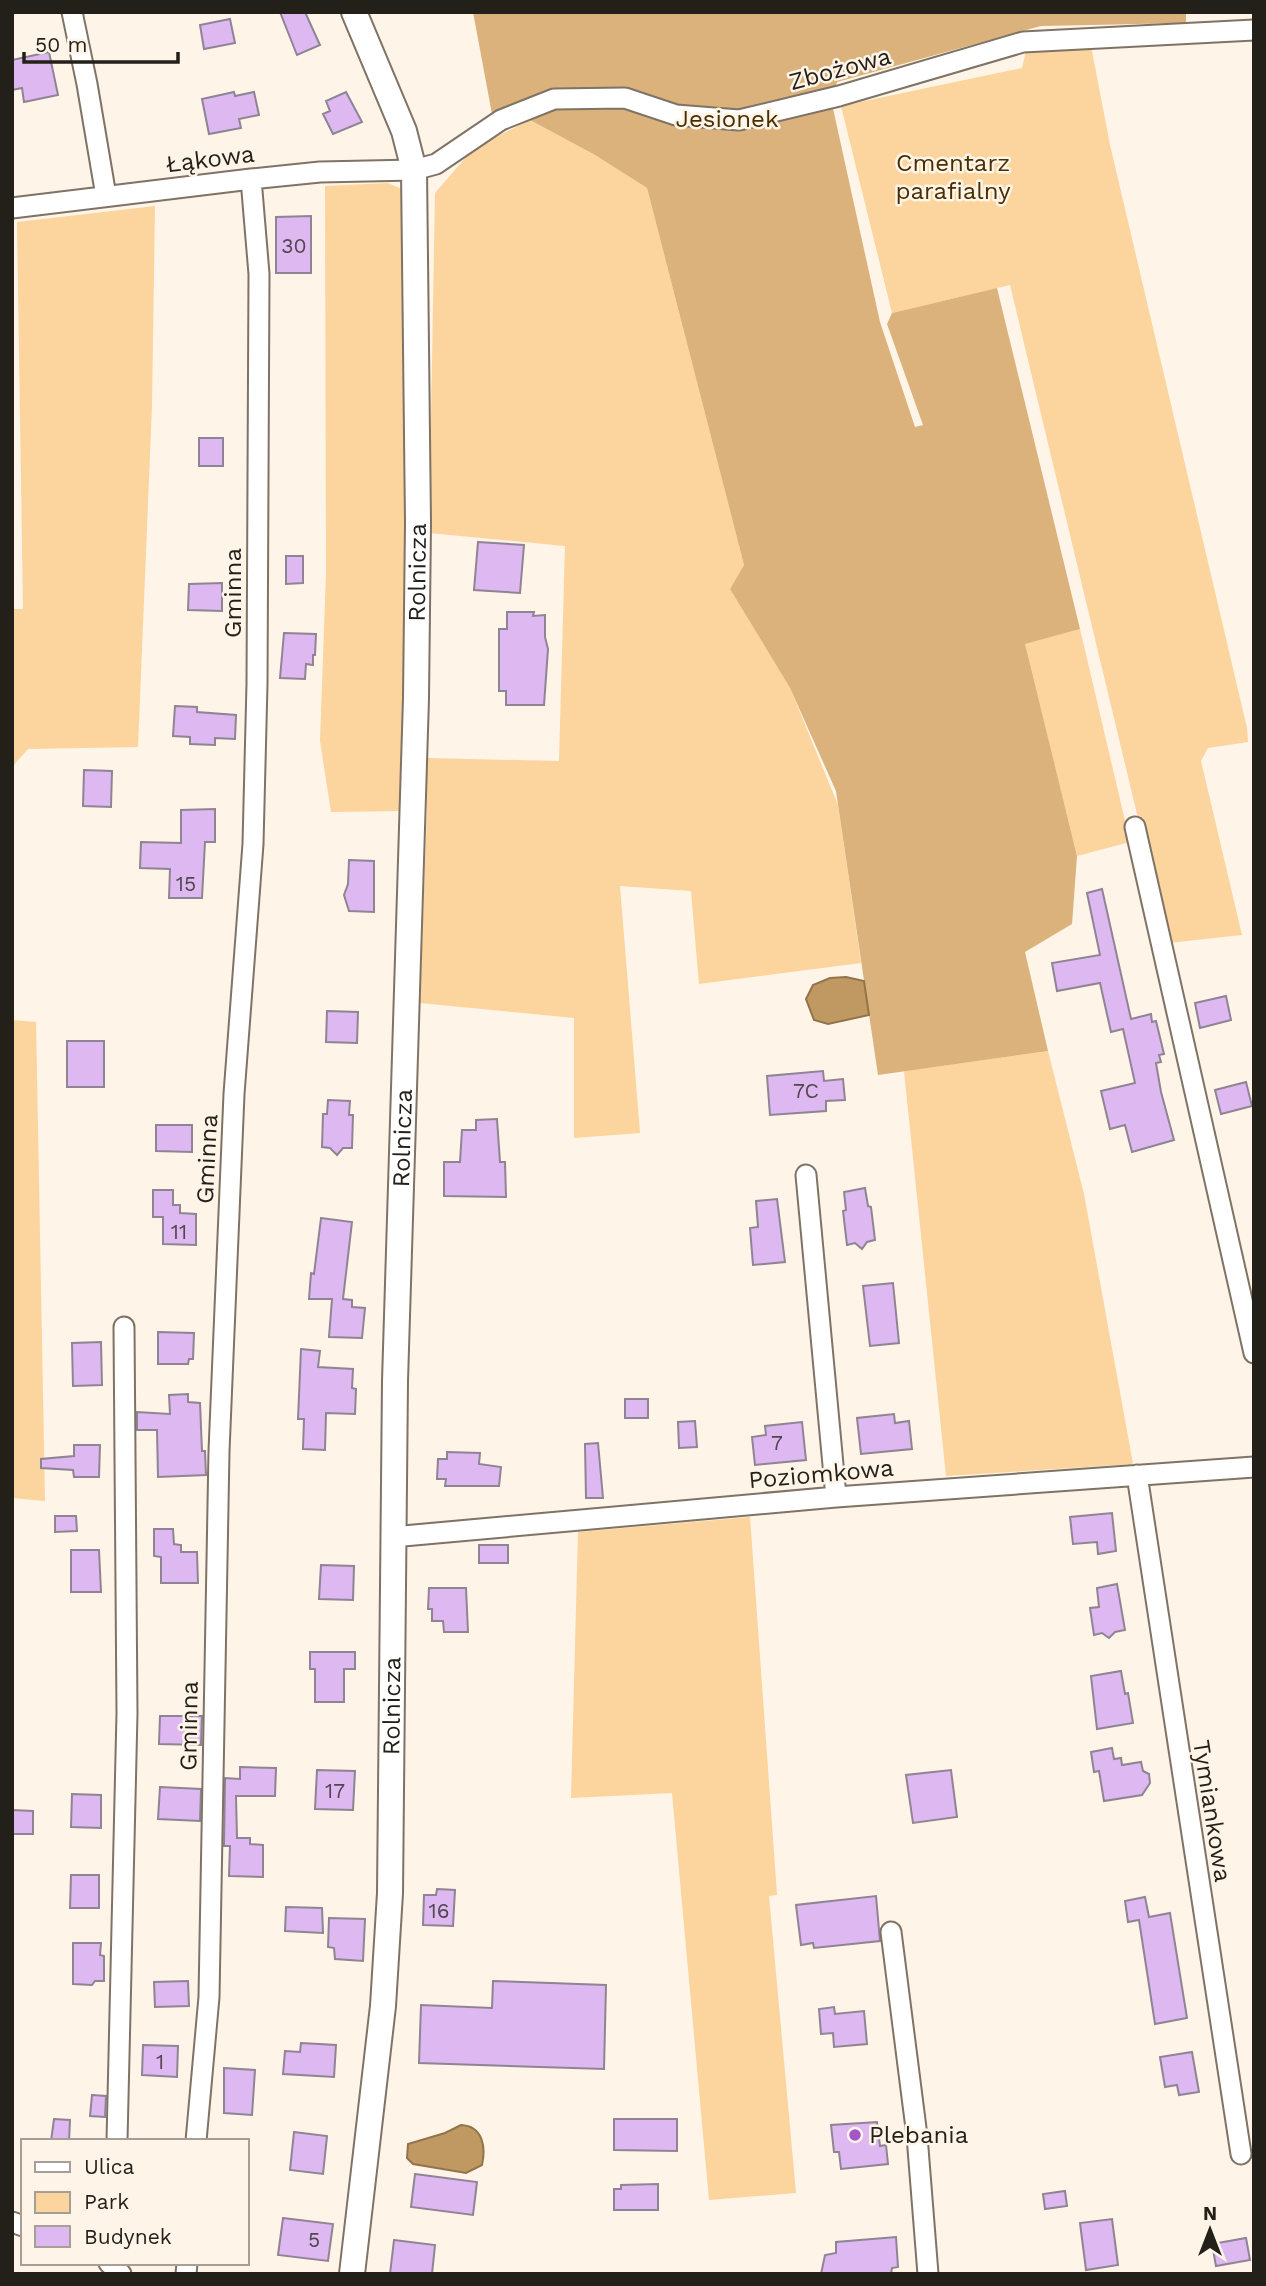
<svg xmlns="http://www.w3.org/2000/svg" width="1266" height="2286" viewBox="0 0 1266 2286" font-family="'Work Sans',sans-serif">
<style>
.green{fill:#fcd49d}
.forest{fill:#dbb27b}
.water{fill:#c09962;stroke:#91744c;stroke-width:2}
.building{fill:#deb9f1;stroke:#8e8493;stroke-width:2}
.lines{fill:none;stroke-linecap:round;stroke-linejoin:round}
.minor-casing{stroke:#7e7365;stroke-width:23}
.tertiary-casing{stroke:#7e7365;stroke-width:28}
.minor{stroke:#fff;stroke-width:19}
.tertiary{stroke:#fff;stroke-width:24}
.poi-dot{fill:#a456c8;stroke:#fef4e7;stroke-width:2.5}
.labels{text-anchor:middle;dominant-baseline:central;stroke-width:5;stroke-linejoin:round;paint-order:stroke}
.number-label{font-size:21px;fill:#52464f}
.street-label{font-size:24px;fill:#231f19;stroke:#fef4e7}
.park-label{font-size:24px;fill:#482e00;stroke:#fef4e7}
.poi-label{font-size:24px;fill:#231f19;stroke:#fef4e7;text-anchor:start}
</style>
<rect width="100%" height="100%" fill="#fef4e7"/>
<path class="green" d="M1091,46l19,99 137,583 1,14 -40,6 -7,13 41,174 -74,8 -158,-658 -118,28 -51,-207 181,-38 4,-17z
M530,120l65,35 52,33 97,377 -14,24 60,99 48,117 23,158 -162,21 -8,-93 -71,-5 20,247 -66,5v-120l-154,-15 7,-192 -1,-53 133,3 6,-215 -136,-13 6,-340 39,-45z
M388,183l16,7 2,475 -4,146 -71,1 -11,-71 6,-167 -1,-388z
M155,206l-3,199 -14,342 -110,2 -16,18v-158h11l-6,-387z
M1080,629l50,213 -53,14 -53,-212z
M12,1020l24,2 9,479 -33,-3z
M1048,1051l36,143 49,270 -187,12 -42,-405z
M750,1517l27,378 -8,1 27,297 -87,7 -37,-407 -101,5 7,-266z"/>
<path class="forest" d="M473,12h713v11l-145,3 -204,56 -5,22 48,218 35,105 8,-2 -36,-101 5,-11 105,-25 83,341 -55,15 52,212 -5,68 -47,28 23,99 -170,24 -42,-284 -46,-103 -60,-99 14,-24 -97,-377 -52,-33 -65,-35 -38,-6z"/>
<path class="water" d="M846,977l18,4 5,34 -41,9 -14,-4 -8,-21 7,-14 17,-7z
M461,2125c22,1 25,22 21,40l-16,8 -53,-9 -6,-6 1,-14 37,-11z"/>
<path class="building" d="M280,12h25l15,33 -23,10z
M230,19l5,24 -31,6 -4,-24z
M49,52l9,43 -34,7 -2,-14 -10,2v-30z
M234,92l1,4 19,-4 5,23 -20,4 2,9 -32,6 -7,-35z
M346,92l16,30 -29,12 -10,-20 7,-3 -4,-10z
M311,216v57h-35v-56z
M199,438h24v28h-24z
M478,542l46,3 -4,48 -46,-3z
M286,556h17v27l-17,1z
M222,583v28l-34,-1 1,-26z
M507,612h27l-1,4 12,-1v22l3,12 -4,56h-38v-14h-7v-62h8z
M284,633l32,1 -1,21h-2v10l-7,-1 -1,15 -25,-1z
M175,706l22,1v5l39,3 -1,24 -20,-1v7l-25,-1v-7l-17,-1z
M84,770l28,1 -1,36 -28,-1z
M215,809v33h-10l-3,56h-33l1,-29 -30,-1 1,-26 40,1v-33z
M349,860l25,1v51l-25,-1 -5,-16 4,-11z
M1102,889l29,130 20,-5 1,8 4,-1 8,33 -5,1 2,7 -5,1 5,29 13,48 -42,12 -7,-27 -15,4 -9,-38 34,-8 -12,-54 -12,3 -11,-49 -43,8 -5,-28 48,-8 -13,-62z
M1226,996l5,24 -31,8 -5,-25z
M327,1011l31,1 -1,31 -31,-1z
M67,1041h37v46h-37z
M823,1071l1,10 19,-2 2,21 -19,1v10l-56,4 -3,-39z
M1246,1082l6,24 -31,8 -6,-24z
M328,1100l22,1 -1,14h4l-1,33h-9l-6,7 -7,-7 -8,-1 1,-33h4z
M497,1119l3,43h5l1,35 -62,-1v-34h16l2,-32h14v-10z
M156,1125h36v27l-36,-1z
M865,1188l3,18 3,1 4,33 -8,2 -5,7 -7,-6 -8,2 -4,-34 3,-1 -2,-18z
M153,1190h20v15h7v8l16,1v31l-33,-1v-27h-10z
M777,1199l8,63 -32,3 -3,-37 8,-1 -2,-26z
M321,1218l31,4 -9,77 9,1v7l13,1 -3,30 -33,-1 3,-38h-23l2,-26 3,1z
M893,1283l6,60 -29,3 -7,-60z
M158,1332l36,1 -1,26h-4l-1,5h-30z
M101,1342l1,43 -29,1 -1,-43z
M301,1349l19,2 -2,16 35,2 -1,19 4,1 -1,25 -29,-1 -1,37 -22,-1 1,-30h-6z
M188,1394v8l12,1 2,48h3l1,24 -48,2 -1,-47h-20v-18l33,2 -1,-19z
M625,1399h23v19h-23z
M894,1414l1,9 14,-2 3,28 -51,5 -4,-36z
M695,1421l2,26 -18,1 -1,-26z
M802,1422l4,38 -51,5 -3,-28 14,-2 -1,-9z
M598,1443l5,55h-17l-1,-54z
M74,1445h26l-1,32h-25l-1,-7 -32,-2v-9l33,-3z
M447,1452l33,1 -1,11 22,3 -2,19h-54l1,-7h-9l1,-20h9z
M1112,1513l4,38 -18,3 -1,-12 -24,2 -3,-27z
M55,1516h21l1,15 -22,1z
M154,1529h19l1,15 7,1v7h16l1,31h-37v-26l-7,-1z
M479,1545h29v18h-29z
M71,1550h28l2,42h-30z
M321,1565l33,1 -1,34 -34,-1z
M1117,1584l8,46 -10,2 -6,6 -7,-5 -8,2 -4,-27 9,-1 -2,-19z
M429,1588h37l2,44h-24l-1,-11h-11v-12h-4z
M310,1652h45v17h-11v33h-29v-33h-5z
M1121,1671l4,23 3,-1 5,30 -36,6 -6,-53z
M160,1716h42l-1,29 -42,-1z
M1112,1748l2,11 7,-1 1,7 19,-3 2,9 6,3 1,9 -8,12 -38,6 -5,-30 -5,1 -3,-20z
M240,1767l36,1 -1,28h-39l1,42h13v6l13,1v32l-34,-1 1,-30h-6l1,-68 15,1z
M317,1770l38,1 -2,39 -38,-1z
M951,1770l6,47 -44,6 -7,-48z
M160,1787l41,2 -1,32 -42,-2z
M72,1794l29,1v33l-30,-1z
M12,1810l21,1v23h-21z
M71,1875h28v33h-29z
M437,1889l18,1 -2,36 -30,-1 1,-30h12z
M876,1896l4,45 -66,7 -1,-5 -12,2 -5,-40z
M1145,1897l4,20 21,-4 17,105 -32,6 -16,-104 -11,2 -3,-21z
M286,1907l36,1 1,25 -38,-2z
M329,1918l36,1 -2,42 -28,-2 -1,-11 -6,-1z
M73,1943h28l-1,12 4,1v25h-9l-3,4 -19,-1z
M188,1981l1,25 -34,1 -1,-25z
M493,1981l113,4 -2,84 -185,-6 2,-58 71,3z
M834,2007l1,7 29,-3 3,33 -33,3 -1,-14 -12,1 -2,-25z
M301,2043l35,2 -2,32 -51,-3 2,-23 15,1z
M143,2045l35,1 -1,31 -35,-2z
M1192,2052l7,40 -20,3 -2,-10 -12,2 -5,-30z
M224,2068l31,2 -3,45 -28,-2z
M92,2095l14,1 -1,21 -15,-1z
M54,2119l16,1 -1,21h-18z
M614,2119h63v32l-63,-1z
M877,2122l3,24 6,-1 2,19 -47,5 -2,-17h-5l-3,-27z
M294,2132l33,4 -4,38 -33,-4z
M415,2174l62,8 -4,33 -62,-8z
M658,2184v26h-44v-21h7v-4z
M1065,2191l2,15 -22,3 -2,-15z
M283,2218l50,6 -5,37 -50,-6z
M1112,2219l6,46 -32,5 -6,-47z
M896,2237l2,30 -6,1 -1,6h-70l4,-19 11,-2v-11z
M1246,2238l4,22 -34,6 -4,-22z
M394,2240l41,5 -3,29h-42z"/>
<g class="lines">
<g class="minor-casing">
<path id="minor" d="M72,12l15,72 19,112
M12,208l239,-29 69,-7 94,-2 22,-6 65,-44 53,-21 71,-1 51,17 63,5 100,-24 184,-54 231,-12
M1135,827l119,526
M806,1175l30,322
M1137,1475l104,679
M392,1537l444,-40 418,-30
M891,1932l26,204 11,138
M117,2141l10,-428 -3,-386
M196,2141l13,-144 10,-546 15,-357 19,-250 4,-160 2,-410 -8,-95
M12,2222l11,4
M109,2263l12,11
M186,2274l1,-11"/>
</g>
<g class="tertiary-casing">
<g id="tertiary">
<path id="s1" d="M352,2274l31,-268 7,-113 5,-512 21,-683 2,-175 -4,-353 -10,-39 -50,-119"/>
</g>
</g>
<use href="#minor" class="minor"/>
<use href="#tertiary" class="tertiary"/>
</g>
<circle class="poi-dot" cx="855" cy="2135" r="7"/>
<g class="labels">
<g class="number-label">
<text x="294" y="245">30</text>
<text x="186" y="883">15</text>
<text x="806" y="1090">7C</text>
<text x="179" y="1231">11</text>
<text x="777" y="1442">7</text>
<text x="335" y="1790">17</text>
<text x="439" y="1910">16</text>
<text x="160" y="2061">1</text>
<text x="314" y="2239">5</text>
</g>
<g class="street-label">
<text transform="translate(840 69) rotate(-15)">Zbożowa</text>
<text transform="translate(210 159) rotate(-7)">Łąkowa</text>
<text stroke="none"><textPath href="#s1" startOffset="1704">Rolnicza</textPath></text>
<text transform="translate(233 593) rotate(-90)">Gminna</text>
<text stroke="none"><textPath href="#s1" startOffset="1138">Rolnicza</textPath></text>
<text transform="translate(207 1159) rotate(-87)">Gminna</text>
<text transform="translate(821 1474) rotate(-5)">Poziomkowa</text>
<text stroke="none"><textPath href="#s1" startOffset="570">Rolnicza</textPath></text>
<text transform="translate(189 1726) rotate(-89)">Gminna</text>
<text transform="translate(1212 1811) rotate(81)">Tymiankowa</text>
</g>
<g class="park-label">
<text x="727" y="119">Jesionek</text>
<text x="953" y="163">Cmentarz<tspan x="953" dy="28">parafialny</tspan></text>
</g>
<g class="poi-label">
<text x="869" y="2135">Plebania</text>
</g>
</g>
<rect width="1266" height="2286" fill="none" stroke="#231f19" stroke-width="28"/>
<rect x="21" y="2139" width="228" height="126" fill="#fef4e7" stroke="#a69f95" stroke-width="2"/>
<rect x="35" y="2162" width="35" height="10" fill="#ffffff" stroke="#a69f95" stroke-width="2"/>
<text x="84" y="2174" font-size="21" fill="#231f19">Ulica</text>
<rect x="35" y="2192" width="35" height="21" fill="#fcd49d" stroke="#a69f95" stroke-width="2"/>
<text x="84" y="2209" font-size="21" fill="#231f19">Park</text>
<rect x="35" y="2226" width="35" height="21" fill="#deb9f1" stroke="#a69f95" stroke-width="2"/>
<text x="84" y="2244" font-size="21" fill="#231f19">Budynek</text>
<g transform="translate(1210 2230)" stroke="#fef4e7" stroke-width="5" paint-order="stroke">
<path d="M0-5L12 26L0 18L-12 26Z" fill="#231f19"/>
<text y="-10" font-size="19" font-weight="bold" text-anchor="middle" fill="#231f19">N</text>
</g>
<path d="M24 52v10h154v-10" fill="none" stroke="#231f19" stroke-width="3.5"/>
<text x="35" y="52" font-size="21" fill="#231f19" stroke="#fef4e7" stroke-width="5" paint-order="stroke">50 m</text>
</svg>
